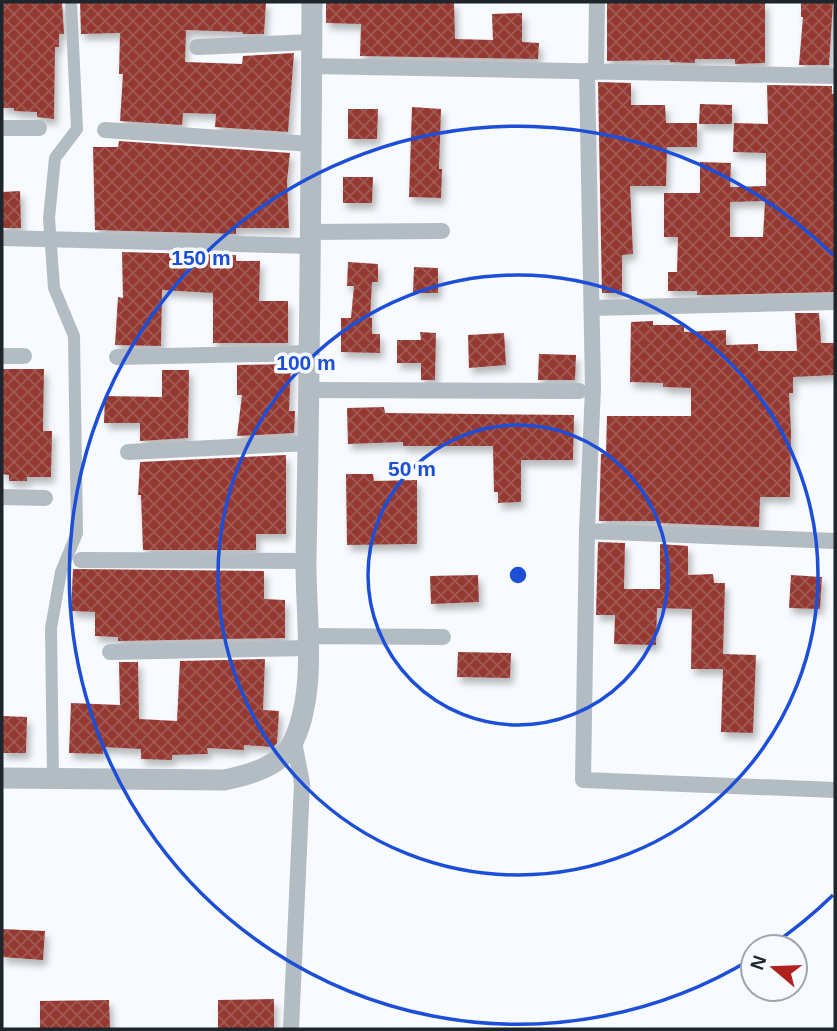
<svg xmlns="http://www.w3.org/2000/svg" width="837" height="1031" viewBox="0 0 837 1031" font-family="Helvetica,sans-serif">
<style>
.building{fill:url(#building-cross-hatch);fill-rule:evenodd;filter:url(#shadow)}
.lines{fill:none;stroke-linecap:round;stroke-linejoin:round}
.pedestrian{stroke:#b4bcc3;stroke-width:12}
.minor{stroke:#b4bcc3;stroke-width:16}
.tertiary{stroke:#b4bcc3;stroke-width:21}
.ring{fill:none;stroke:#1d4ed8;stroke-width:3.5}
.centre{fill:#1d4ed8;stroke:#f7fafe;stroke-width:3.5}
.ring-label{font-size:21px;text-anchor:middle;font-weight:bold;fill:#1d4ed8;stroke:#f7fafe;stroke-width:7;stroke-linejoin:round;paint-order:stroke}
</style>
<defs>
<pattern id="building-cross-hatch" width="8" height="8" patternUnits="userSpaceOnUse" patternTransform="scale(1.75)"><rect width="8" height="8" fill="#963931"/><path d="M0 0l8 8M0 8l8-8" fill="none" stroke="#a05a54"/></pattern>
<filter id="shadow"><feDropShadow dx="3.5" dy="6" stdDeviation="3.5" flood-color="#0004"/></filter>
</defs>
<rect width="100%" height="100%" fill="#f7fafe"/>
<path class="building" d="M2,2h60l2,32h-5v13h-4l-1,72 -17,-2v-5l-23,-1v-3h-12z
M80,2h186l-2,32h-21l-1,-2 -56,-2 -1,32 57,2 1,-8 51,-3 -6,79 -73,-5 1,-13 -33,-1 -1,12 -62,-4 3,-47h-4l1,-41 -39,1z
M326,2h128l1,37 38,1 -1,-26 30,-1v29l17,1 -1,16 -178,-3 1,-32 -35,-1z
M607,2h158v61l-30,1v-5h-40v4l-25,-1v-2l-63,1z
M801,2h32l-4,63h-30l4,-48h-2z
M598,82l33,1v22h34l1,18h31v24h-30l-1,39h-36l3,68 -11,1v38h-20z
M767,85l65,1v8h3v198l-128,3h-10v-4h-29v-19h9l1,-35h-14v-44h36v-31l31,1 -1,24 36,-1v-33l-33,-1 1,-29 34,1zM765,201l-2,36h-33v-35z
M700,104l32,1v19h-33z
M412,107l29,2 -2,60h3l-1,29 -32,-1z
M348,109h30l-1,30h-29z
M119,141l171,12 -3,28 2,47h-53v6l-141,-4 -2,-83h25z
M343,177h30l-1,26h-29z
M20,191l1,37h-19v-36z
M122,252l114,3v6h24l-1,40h29v42h-75v-50l-51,-3 -1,56 -46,-1 3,-48 5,1z
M348,262l30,2v18h-6l-2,36h2v16h8v19l-39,-1v-34h10l3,-32h-7z
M414,267l24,1v25h-25z
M795,313h24l2,30h14v32l-42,2v16h-4l2,38 -1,66h-30l-1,30 -99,-4v-2h-61l2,-67h5l1,-38h84v-28l-28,-1v-4l-33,-1 1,-60 22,-1v4h31v7l42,-2v15l32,-1v7h39z
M420,332l16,1 -1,47h-14v-17h-24v-23h24z
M504,333l2,32 -37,3 -1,-33z
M539,354l37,1 -1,25h-37z
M291,364l-2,47h6l-1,22 -57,3 5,-41h-5v-30z
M2,369h42l-1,62h9l-1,46h-24v4h-18v-6l-7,-1z
M162,370h27l-1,68 -48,3v-18h-36l1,-27 57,1z
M384,407l1,6 189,2 -1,45h-52v42l-23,1v-11h-4l-1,-46h-90v-4l-55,2 -1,-36z
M286,455v79h-30v16h-113l-2,-55h-3l2,-33z
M346,474h27l1,7 43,-1v64l-70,1z
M598,542l27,1 -1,46h36v-45l28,2v29l25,-1 1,9h11l-2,71 33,1 -3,78 -32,-1 2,-63h-32l1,-60 -35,-1 -1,37 -42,-1 1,-29h-19z
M73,569l191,2v28l21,1v38l-167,3v-4l-23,-1v-24l-24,-1z
M478,575l1,27 -48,2 -1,-28z
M791,575l31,2 -2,32 -31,-1z
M458,652l53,1 -1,25 -53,-1z
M265,659l-2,51 16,1 -2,32 -4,4 -29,-2v5l-37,-2 1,6 -36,1v5l-31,-1v-10l-38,-2v7l-34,-1 2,-50 49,2 -1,-43h19l1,57 38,2 3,-60z
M2,716l25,1 -1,36h-24z
M2,929l43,2 -2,29 -41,-3z
M274,999v30h-56v-29z
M109,1000l1,29h-70v-28z"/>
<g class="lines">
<path class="pedestrian" d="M53,778l-2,-150 10,-56 16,-39 -3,-197 -20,-48 -5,-70 6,-60 22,-29 -6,-127"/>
<path class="minor" d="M197,47l115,-5
M311,66l524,10
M587,71l6,316 -6,144 -4,249 252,10
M596,72l1,-70
M2,128h37
M105,130l206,14
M311,232l131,-1
M2,238l308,8
M593,308l242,-6
M2,356h22
M117,357l193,-4
M310,390l269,1
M128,452l181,-9
M2,497l43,1
M587,531l248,10
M81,560l225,1
M309,636l134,1
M110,652l199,-4
M291,1029l11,-246 -8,-41"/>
<path class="tertiary" d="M2,778l222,2c25,-5 59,-14 70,-40 24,-53 11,-127 12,-183 4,-185 5,-370 6,-555"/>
</g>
<g class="ring">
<circle cx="518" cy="575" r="150"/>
<circle cx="518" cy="575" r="300"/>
<path d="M833 895A449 449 0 0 1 772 945M753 958A449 449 0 1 1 833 255"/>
</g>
<circle cx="518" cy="575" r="10" class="centre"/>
<g class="ring-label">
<text x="201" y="265">150 m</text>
<text x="306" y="370">100 m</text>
<text x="412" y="476">50 m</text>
</g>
<rect width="837" height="1031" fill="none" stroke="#1e252b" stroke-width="7"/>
<g transform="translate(774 968) rotate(289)"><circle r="33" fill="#f7fafe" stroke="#a0a5aa" stroke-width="2"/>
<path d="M0-5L12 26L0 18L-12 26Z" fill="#b1211d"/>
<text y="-10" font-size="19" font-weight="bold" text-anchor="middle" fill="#1e252b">N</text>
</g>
</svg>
